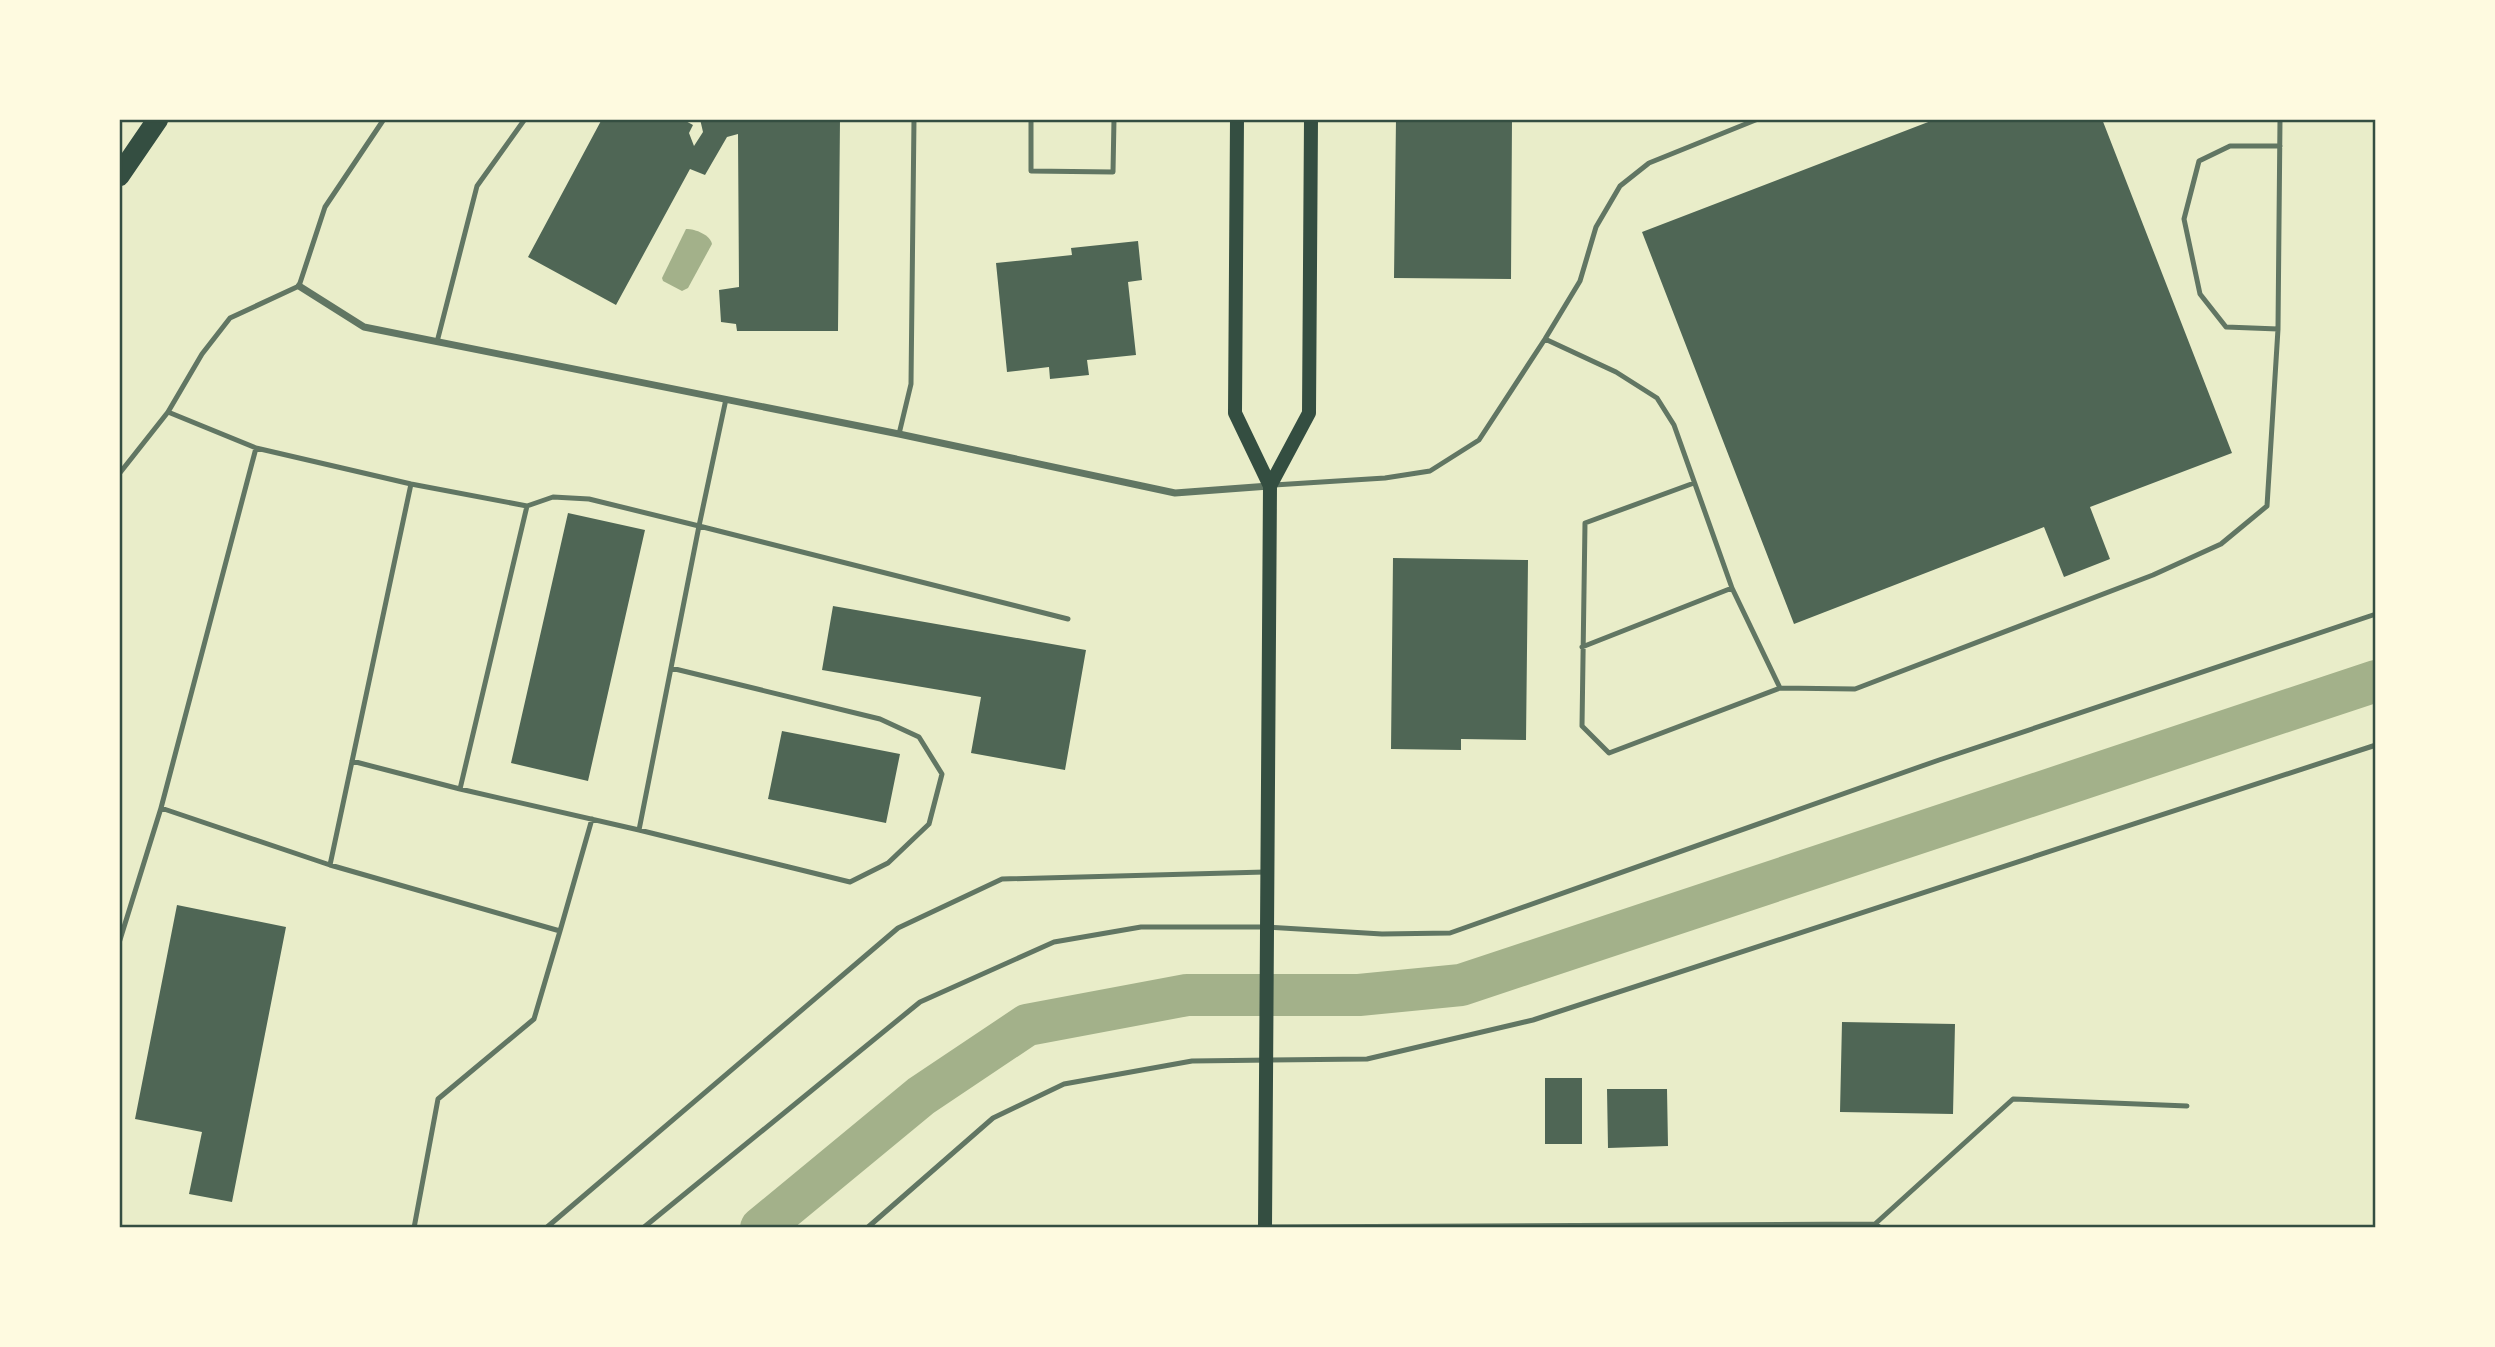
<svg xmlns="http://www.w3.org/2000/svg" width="2495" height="1347" viewBox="0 0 2495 1347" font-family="Cabin,sans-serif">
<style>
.water{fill:#a3b18a}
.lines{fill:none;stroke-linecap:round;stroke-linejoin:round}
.canal{stroke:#a3b18a;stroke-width:42}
.building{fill:#4f6655}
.service{stroke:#617663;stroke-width:5}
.minor{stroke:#617663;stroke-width:7}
.secondary{stroke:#344e41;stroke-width:14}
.motorway{stroke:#344e41;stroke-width:21}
.neatline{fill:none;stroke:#344e41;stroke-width:2.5}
</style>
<rect width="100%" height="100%" fill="#e9edc9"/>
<path class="water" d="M686,229c10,0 24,6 26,15l-24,44 -6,3 -19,-10 -1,-3z"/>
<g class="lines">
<path class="canal" d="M761,1228l160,-132 106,-71 160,-30h172l102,-10 915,-304"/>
</g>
<path class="building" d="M602,119h80l11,6 -4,8 5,13 9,-14 -3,-13h140l-2,212h-101l-1,-7 -15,-2 -2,-32 20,-3 -1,-153 -11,3 -22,38 -15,-6 -74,136 -88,-48z
M1396,119h116l-1,160 -117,-1z
M1936,119h166l130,334 -142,54 20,52 -46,18 -20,-50 -250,97 -152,-392z
M1138,241l4,39 -14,2 8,73 -49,5 2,15 -39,4 -1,-12 -42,5 -11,-109 76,-8 -1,-7z
M568,513l77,17 -57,251 -77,-18z
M1393,558l135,2 -2,180 -65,-1v11l-70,-1z
M833,606l253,44 -21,120 -94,-17 10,-56 -159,-27z
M782,731l118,23 -14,69 -118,-24z
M177,905l109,22 -54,275 -43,-8 13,-62 -67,-13z
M1842,1022l113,2 -2,90 -113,-2z
M1545,1078h37v66h-37z
M1607,1089h60l1,57 -60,2z"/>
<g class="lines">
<path class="service" d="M1031,119v52l82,1 1,-53
M2278,329l-52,-2 -26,-33 -16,-75 15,-58 31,-15h50
M1545,339l71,33 41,26 17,27 58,163 48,100 75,1 298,-114 68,-31 46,-38 11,-177 2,-210
M437,342l40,-156 48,-67
M726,399l-27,127 369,93
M899,434l12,-50 3,-265
M119,474l49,-62
M1694,483l-109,40 -3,203 27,27 171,-65
M1274,485l111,-7 45,-7 49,-31 66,-101 35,-58 16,-54 24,-41 29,-23 109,-44
M1582,647l150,-59
M352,761l108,28 179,41 60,-304 -110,-27 -36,-2 -26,9 -116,-22 -155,-36 -88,-36 34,-58 28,-36 69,-32 26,-79 59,-88
M460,789l67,-283
M161,808l95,-360
M639,830l211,52 38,-19 41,-39 13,-50 -23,-37 -39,-18 -209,-51
M330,865l230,66 -26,88 -96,80 -24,129
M560,931l32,-112
M119,943l42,-135 169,57 81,-381
M1875,1224l138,-125 174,7
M1265,1227l610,-3 6,4
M546,1228l352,-300 104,-49 263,-7
M643,1228l277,-226 134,-60 87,-15h126l115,7 68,-1 489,-173 437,-146
M867,1228l126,-110 71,-34 128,-23 175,-2 166,-39 843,-275"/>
<path class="minor" d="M299,286l65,41 535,107 276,59 94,-7"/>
<path class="secondary" d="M1237,119l-2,294 35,73 -5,742
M1270,486l39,-73 2,-294"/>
<path class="motorway" d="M119,176l39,-57"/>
</g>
<rect width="2495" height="1347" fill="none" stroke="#fefae0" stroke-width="242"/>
<rect x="121" y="121" width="2253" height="1105" class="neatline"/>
</svg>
